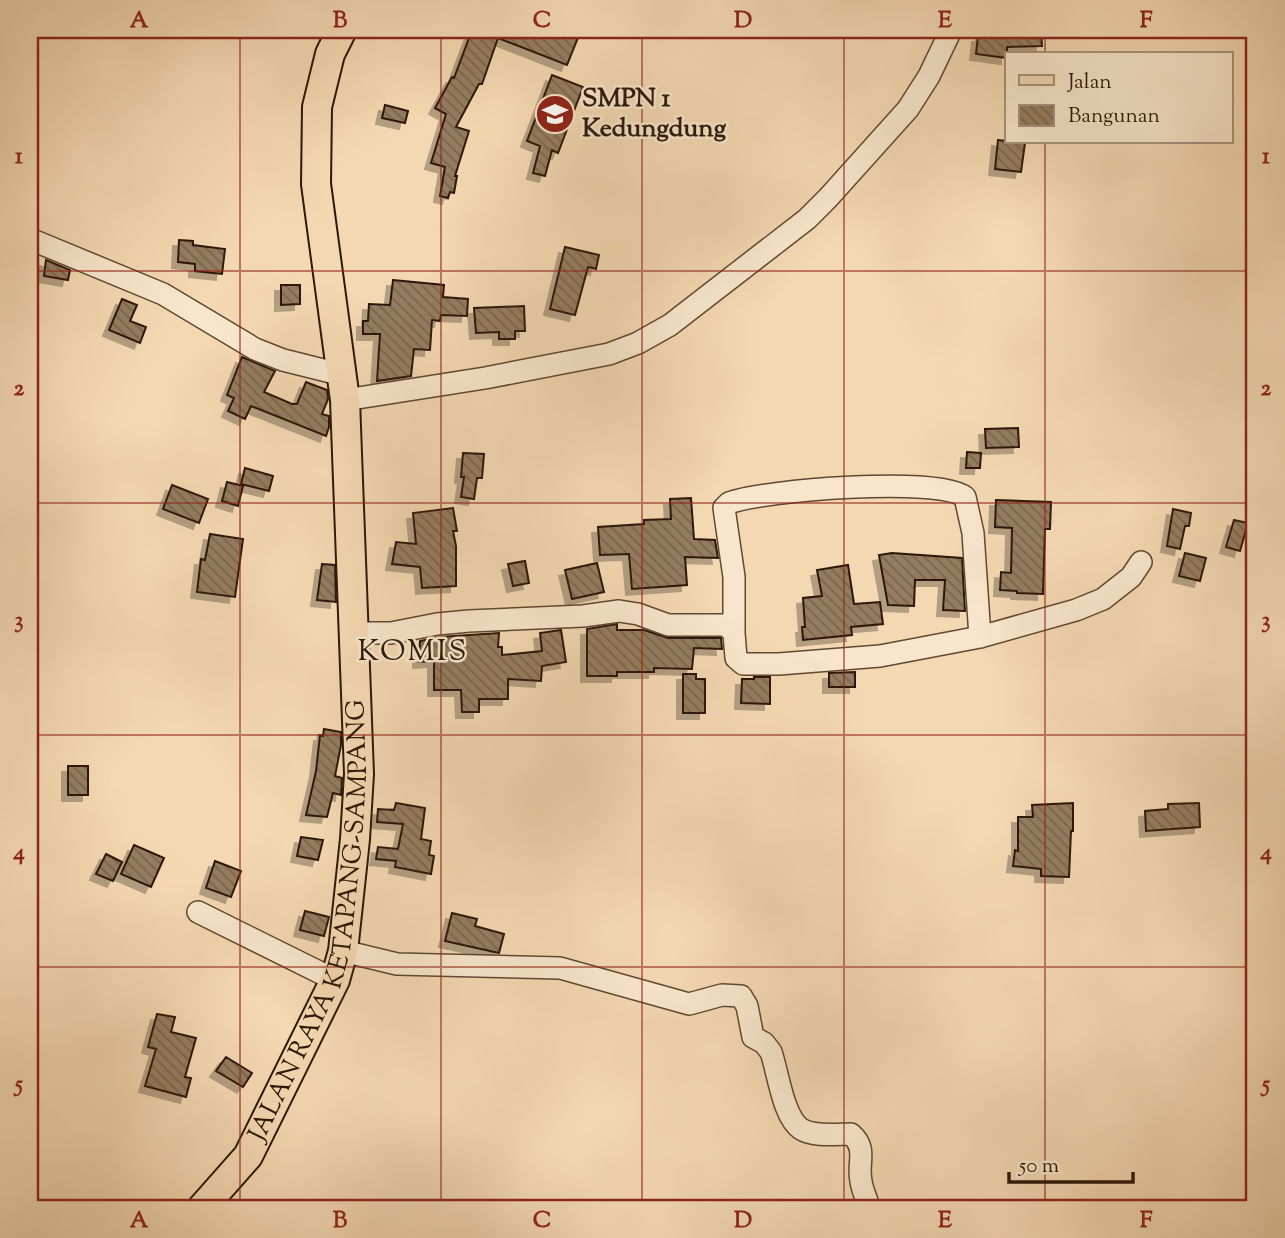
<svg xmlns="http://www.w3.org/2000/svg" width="1285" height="1238" viewBox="0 0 1285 1238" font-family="'Sorts Mill Goudy',serif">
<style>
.building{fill:url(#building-back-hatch);stroke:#2e1809;stroke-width:2;filter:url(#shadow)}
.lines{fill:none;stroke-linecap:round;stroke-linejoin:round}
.minor-casing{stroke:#604833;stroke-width:24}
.major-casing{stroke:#2e1809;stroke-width:32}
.minor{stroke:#f8e6cc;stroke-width:21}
.major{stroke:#f4d8b1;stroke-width:28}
.grid{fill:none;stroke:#8f2418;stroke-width:2;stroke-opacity:0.55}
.labels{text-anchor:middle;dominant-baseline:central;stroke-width:5;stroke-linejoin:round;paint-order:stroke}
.poi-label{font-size:26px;font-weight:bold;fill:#2e1809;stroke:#f8e6cc;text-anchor:start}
.street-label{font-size:26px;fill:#2e1809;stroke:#f8e6cc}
.quarter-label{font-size:30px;letter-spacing:2px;fill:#2e1809;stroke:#f8e6cc}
.neatline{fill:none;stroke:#8f2418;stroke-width:2.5}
.grid-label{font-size:23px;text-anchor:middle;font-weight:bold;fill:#8f2418}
</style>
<defs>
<pattern id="building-back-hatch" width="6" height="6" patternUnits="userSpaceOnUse" patternTransform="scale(1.75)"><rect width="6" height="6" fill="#957c60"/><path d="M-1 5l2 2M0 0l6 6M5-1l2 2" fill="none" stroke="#7a654d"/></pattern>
<filter id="shadow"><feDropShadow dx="-6" dy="6" stdDeviation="0" flood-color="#0004"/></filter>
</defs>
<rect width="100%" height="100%" fill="#f4d8b1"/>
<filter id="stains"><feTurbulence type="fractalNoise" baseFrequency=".00286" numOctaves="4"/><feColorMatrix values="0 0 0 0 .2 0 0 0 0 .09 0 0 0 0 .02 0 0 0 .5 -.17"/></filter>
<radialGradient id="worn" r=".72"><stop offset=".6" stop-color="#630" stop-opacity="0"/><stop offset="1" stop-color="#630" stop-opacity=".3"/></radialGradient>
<path class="building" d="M472,30h92l15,5 -12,30 -69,-27 -16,46h-3l-23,43 13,4 -14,45h2l-3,17 -4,-1 -2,6 -8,-2 5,-29 -14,-4 15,-49 -11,-6 17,-31 2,1z
M982,30h59l1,16 -35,1v11l-31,-4 2,-18h4z
M552,75l31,12 -25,66 -6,-3 -7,26 -12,-3 7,-27 -13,-5z
M385,105l23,6 -3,12 -23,-5z
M998,140l27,3 -4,29 -26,-3z
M179,240l14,1v4l32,4 -3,25 -27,-3v-7l-17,-2z
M565,247l34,8 -3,14 -8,-2 -13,48 -25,-6z
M46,260l24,10 -2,10 -24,-4z
M393,280l51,5 -1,12 25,2 -1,17 -26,-1 -1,6 -8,-1 -2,30 -16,-1 -3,27 -34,5 3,-47h-17v-13h5l1,-17 21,1z
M281,285h19v19l-19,1z
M122,299l15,6 -7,16 16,6 -6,16 -31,-13z
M524,306l1,25h-10v8h-16v-7l-23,1 -2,-25z
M242,357l33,14 -11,21 28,12h5l9,-22 21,8 1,9 -6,15 7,2v11l-3,9 -75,-30 -6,13 -17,-8 6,-13 -7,-3z
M1018,428l1,19 -33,1 -1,-19z
M967,452l14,1 -1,15h-14z
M463,453l21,1 -2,24h-5l-3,21 -13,-2 3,-20h-3z
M245,468l28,8 -4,15 -28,-7z
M227,482l16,4 -5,20 -16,-5z
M172,485l36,14 -9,24 -36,-14z
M691,498l3,41 21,1 3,18 -33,-1 2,28 -55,4 -3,-35 -29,1 -2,-28 46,-3v-4l27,-1 -1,-20z
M996,500l55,2 -1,27h-5l-2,65 -26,-1v-2l-17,-1 1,-18 10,1 1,-45 -17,-1z
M453,508l4,23h-4l3,15v40l-34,2 -2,-21 -28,-3 4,-22 20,2 -3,-31z
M1173,509l18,4 -2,13h-4l-5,23 -13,-3z
M1234,520l14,3 -8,28 -14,-4z
M210,534l33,5 -8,58 -38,-5 4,-33 4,1z
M892,553l70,5 3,53 -22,-1 2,-30h-30l-1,26 -26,-1 -9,-50z
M1185,553l21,5 -6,23 -21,-5z
M525,561l4,22 -16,3 -5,-22z
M597,563l7,29 -32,7 -7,-29z
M322,564l13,1 1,37 -19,-2z
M848,565l6,39 26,-2 3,22 -32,3 1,8 -49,5 -1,-13h3l-2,-29 19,-2 -5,-26z
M617,624v6h27l24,8h53l1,11 -28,-1 -2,21 -38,-1v4h-37v4h-30v-47z
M561,630l5,32 -24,4 -1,15 -33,-2v20h-29v13h-17l-1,-22h-27v-29l-15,1 1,-21 19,-4 60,-4 -1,14h4v8l40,-4 -2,-18z
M855,672v15h-26v-14z
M683,674h13v5h9v34h-22z
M754,677h16v27l-29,-1 1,-24h12z
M324,729l17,3v13l-6,31 7,2 -1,17 -8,-2 -6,24 -21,-2 10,-44 4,-36 3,1z
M68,766h20v29h-20z
M396,803l29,5 -4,31 10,2 -2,14 5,1 -3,18 -36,-7 1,-6 -20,-2 2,-12 20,2 5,-25 -26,-2 1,-13 16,1z
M1073,803v28h-2l-2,46 -28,-1v-7l-28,-3 2,-16 3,1v-34h15l-1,-12z
M1199,803l1,24 -54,4 -1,-20 23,-2v-5z
M301,837l22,3 -5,20 -21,-4z
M134,845l30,13 -13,29 -30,-13z
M106,854l16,8 -9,19 -17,-7z
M215,861l26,10 -10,26 -25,-9z
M305,911l24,6 -5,19 -24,-6z
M452,913l25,6 -2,7 29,8 -5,19 -54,-12z
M157,1014l18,3 -4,15 25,6 -11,39 6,1 -5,19 -41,-11 11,-37 -8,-2z
M226,1057l26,16 -9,14 -27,-16z"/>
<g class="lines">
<g class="minor-casing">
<path id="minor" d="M30,239l133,55 92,55 28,11 60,15
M345,400l140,-22 124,-24 29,-11 32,-18 137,-106 21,-21 80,-89 21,-33 22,-46
M354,633h37l46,-9 32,-3 114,-5 36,-5 19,3 30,11h58l8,8 2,25 7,6h36l101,-8 100,-19 96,-27 27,-11 28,-22 10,-15
M734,633v-56l-10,-69 5,-5c34,-13 210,-27 236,-6l8,36 7,104
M198,912l137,68
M343,951l54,13 163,4 129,36 33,-9 19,1 6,10 6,31 11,6 7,9c7,20 12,65 30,77 12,8 36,5 50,5 17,15 6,28 10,47 1,9 6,18 8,27"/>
</g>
<g class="major-casing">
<g id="major">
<path id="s1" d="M202,1208l46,-52 87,-176 8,-29 12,-112 4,-65 -14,-374 -29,-216 1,-77 13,-53 12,-24"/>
</g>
</g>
<use href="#minor" class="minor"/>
<use href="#major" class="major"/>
</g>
<path class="grid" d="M240,30v1178M441,30v1178M642,30v1178M844,30v1178M1045,30v24M1045,142v1066M30,271h1225M30,503h1225M30,735h1225M30,967h1225"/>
<defs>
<g id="school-disc" transform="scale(2.0125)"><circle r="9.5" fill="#8f2418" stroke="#f8e6cc"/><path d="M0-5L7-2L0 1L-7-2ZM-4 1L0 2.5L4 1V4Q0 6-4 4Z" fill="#fff"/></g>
</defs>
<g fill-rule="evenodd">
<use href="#school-disc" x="555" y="114"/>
</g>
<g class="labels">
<g class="poi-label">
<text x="582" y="99">SMPN 1<tspan x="582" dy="30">Kedungdung</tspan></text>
</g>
<g class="street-label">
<text stroke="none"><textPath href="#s1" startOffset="318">JALAN RAYA KETAPANG-SAMPANG</textPath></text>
</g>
<g class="quarter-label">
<text x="413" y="652">KOMIS</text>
</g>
</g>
<rect width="1285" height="1238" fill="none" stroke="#f4d8b1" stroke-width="77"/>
<rect x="1005" y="52" width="228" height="91" fill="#f8e6cc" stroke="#a7947e" stroke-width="2"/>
<rect x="1019" y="75" width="35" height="10" fill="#f4d8b1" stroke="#a7947e" stroke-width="2"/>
<text x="1068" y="88" font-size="21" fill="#2e1809">Jalan</text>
<rect x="1019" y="105" width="35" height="21" fill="url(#building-back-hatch)" stroke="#a7947e" stroke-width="2"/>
<text x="1068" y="122" font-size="21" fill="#2e1809">Bangunan</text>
<path d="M1009 1172v10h124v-10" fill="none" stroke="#2e1809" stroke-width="3.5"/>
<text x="1019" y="1172" font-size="21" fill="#2e1809" stroke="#f8e6cc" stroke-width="5" paint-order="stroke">50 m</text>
<rect x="38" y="38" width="1208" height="1162" class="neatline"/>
<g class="grid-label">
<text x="139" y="27">A</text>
<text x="340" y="27">B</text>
<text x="542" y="27">C</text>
<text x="743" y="27">D</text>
<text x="945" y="27">E</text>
<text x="1146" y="27">F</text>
<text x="19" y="163">1</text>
<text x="1266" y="163">1</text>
<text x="19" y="395">2</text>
<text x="1266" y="395">2</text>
<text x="19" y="627">3</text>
<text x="1266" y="627">3</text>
<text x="19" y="859">4</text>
<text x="1266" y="859">4</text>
<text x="19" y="1091">5</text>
<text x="1266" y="1091">5</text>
<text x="139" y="1227">A</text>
<text x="340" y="1227">B</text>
<text x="542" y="1227">C</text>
<text x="743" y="1227">D</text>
<text x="945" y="1227">E</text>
<text x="1146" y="1227">F</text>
</g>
<rect width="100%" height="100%" filter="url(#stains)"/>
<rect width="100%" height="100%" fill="url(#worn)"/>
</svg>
